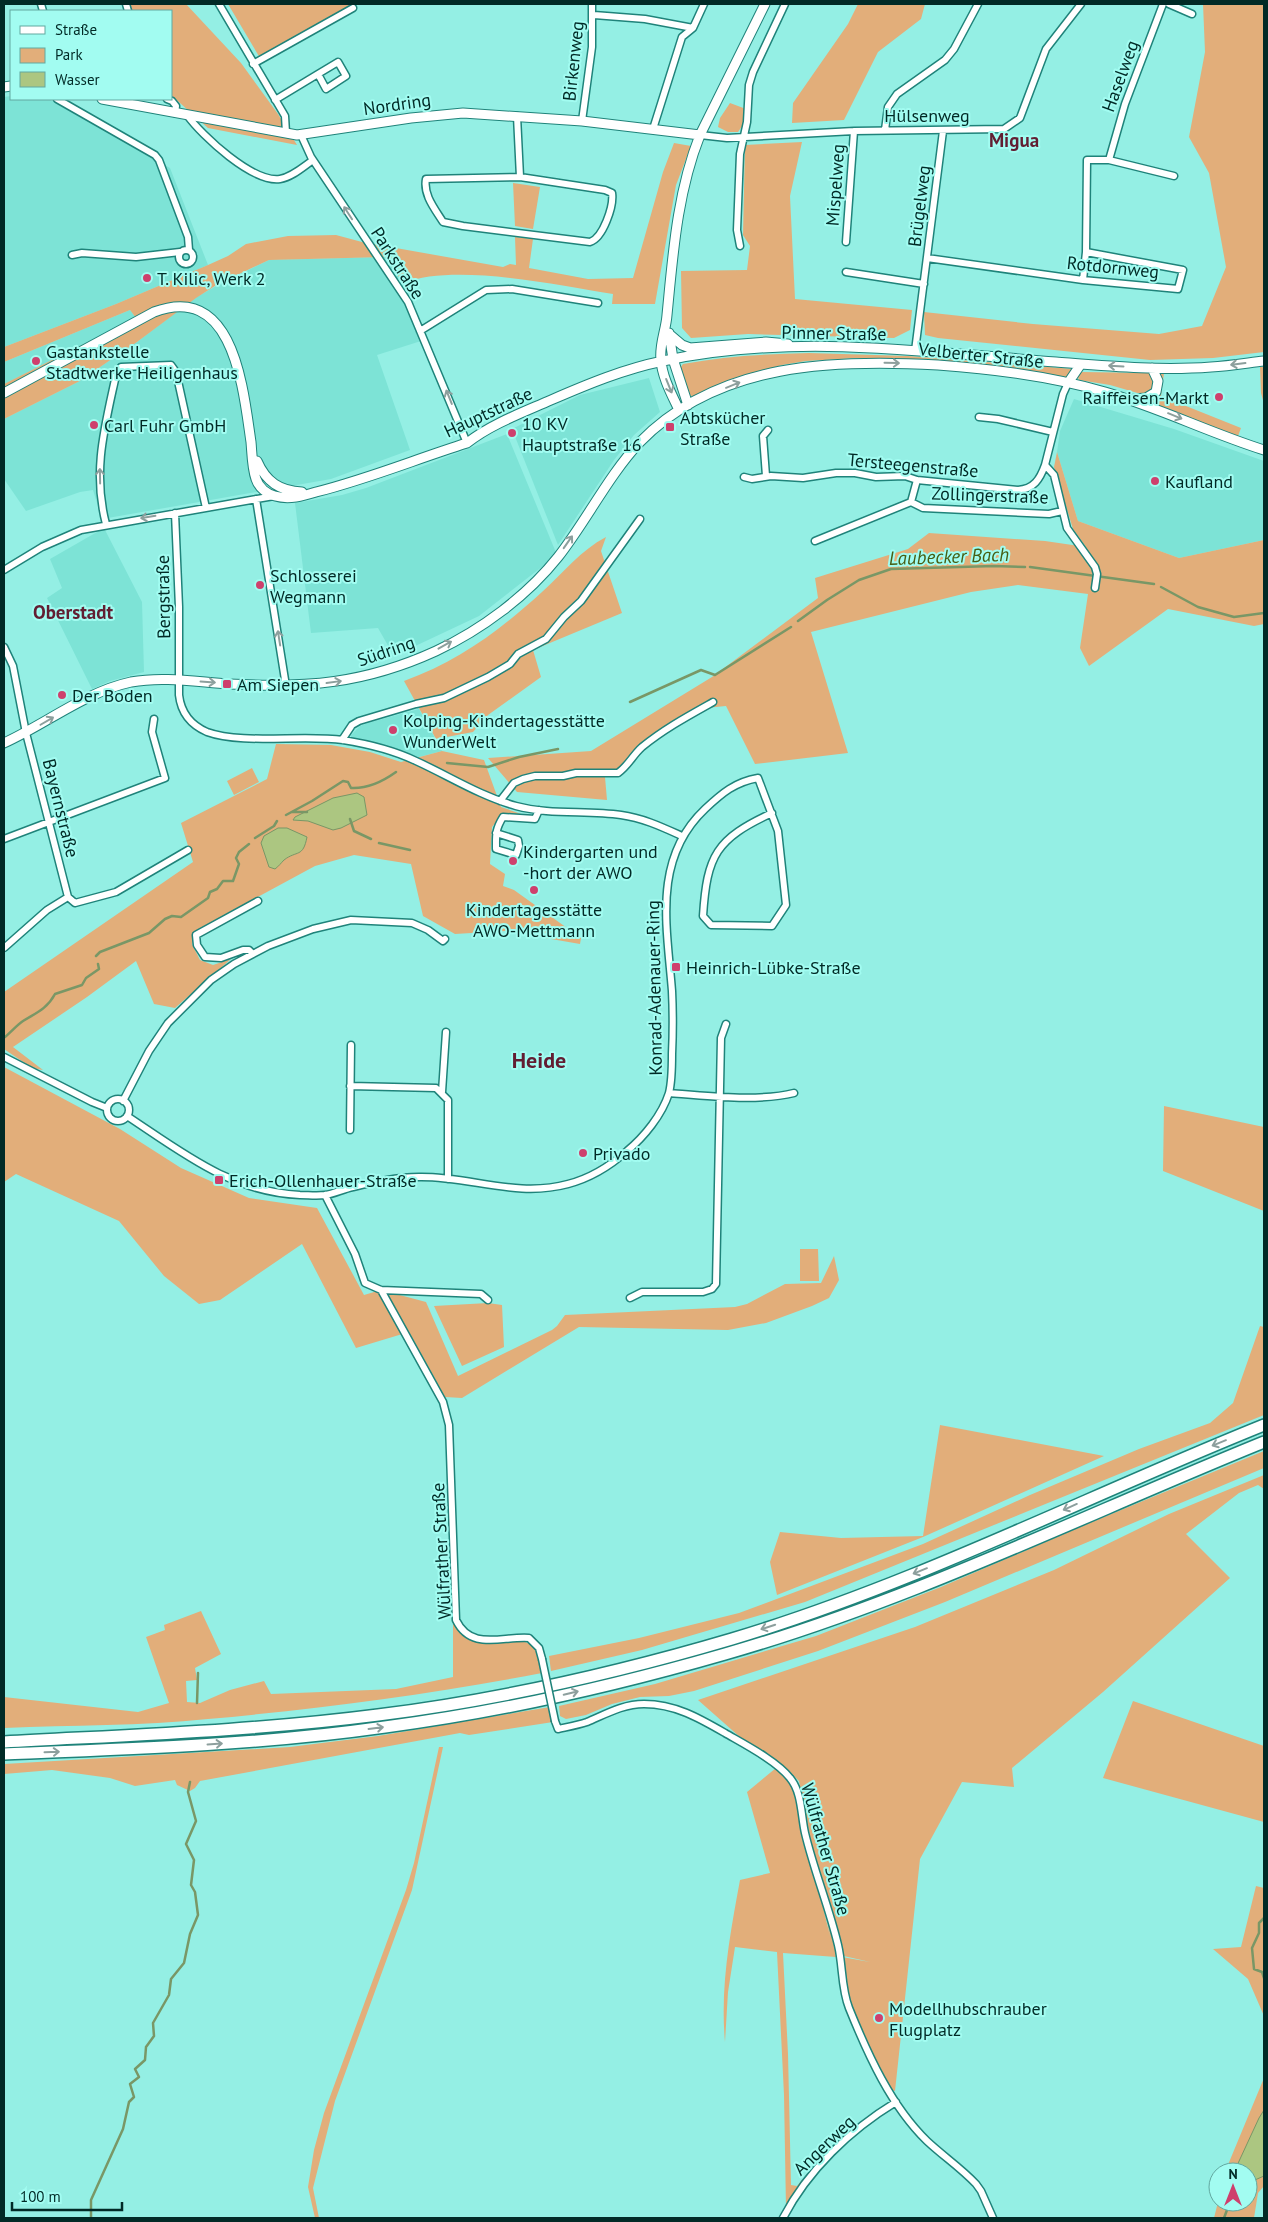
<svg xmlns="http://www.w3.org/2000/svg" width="1268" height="2222" viewBox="0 0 1268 2222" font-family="'PT Sans',sans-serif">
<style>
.built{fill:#7de3d6}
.green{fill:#e2ae7a}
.water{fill:#acc681;stroke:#799766}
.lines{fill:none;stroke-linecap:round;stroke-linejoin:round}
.stream{stroke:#799766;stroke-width:2.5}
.street-casing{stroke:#1f837a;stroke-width:9}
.secondary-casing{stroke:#1f837a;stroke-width:11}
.highway-casing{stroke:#1f837a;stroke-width:14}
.street{stroke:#fff;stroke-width:6}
.secondary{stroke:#fff;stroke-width:9}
.highway{stroke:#fff;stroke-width:11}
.street-bridge-casing{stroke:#1f837a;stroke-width:9;stroke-linecap:butt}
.street-bridge{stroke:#fff;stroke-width:6}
.oneway{stroke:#8d9f9d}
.poi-dot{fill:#ce406d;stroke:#a2fcf1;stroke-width:2}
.labels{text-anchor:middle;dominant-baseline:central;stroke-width:4;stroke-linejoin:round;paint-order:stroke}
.street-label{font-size:18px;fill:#012a26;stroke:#a2fcf1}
.poi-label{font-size:18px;fill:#012a26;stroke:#a2fcf1;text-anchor:start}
.neighbourhood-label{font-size:19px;font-weight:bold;fill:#621e32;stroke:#a2fcf1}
.water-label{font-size:19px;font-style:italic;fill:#475e14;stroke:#a2fcf1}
.district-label{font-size:22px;font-weight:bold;fill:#621e32;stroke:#a2fcf1}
</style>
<rect width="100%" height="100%" fill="#94efe4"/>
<path class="built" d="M11,96v3h38l121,69 38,97 -92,39 -112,43v-250z
M385,257l18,26 18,58 -44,14 33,95 -79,29 -229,40 -9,-29 -13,2 -54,19 -22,-32v-60l74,-37 59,-40 58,-44 23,-13 51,-25z
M130,310l6,8 -132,66v-22z
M649,378l11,34 -26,23 -20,25 -56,85 -46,-116 68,-34z
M1074,399l100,30 90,32v79l-85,18 -101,-37 -21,-69 3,-21z
M507,434l50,121 -78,61 -85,40 -16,-28 -67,5 -16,-130 47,-8 24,-7z
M104,528l38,74 2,70 -34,9 -18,8 -45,-91 15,-10 -12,-29z
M419,709l23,42 -23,6 -68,-20v-2l9,-9 8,-3z"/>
<path class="green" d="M126,4h60l55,59 37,51 19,31 -89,-17 -37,-33v-84h-42z
M228,4h124l-92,54z
M858,4h67l-4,15 -43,33 -34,68 -52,3 1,-20 55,-79z
M1203,4h61v348l-51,6 -63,2 -212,-22 -13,-3 -1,-23 109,12 126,10 43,-8 24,-59 -17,-94 -20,-36 16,-85z
M730,103l16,6 -1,13 -7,10h-10l-10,-5 2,-9z
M802,142l-12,54 5,103 117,11 -2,20 -16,8 -146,-4 -57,4 -9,-10 -1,-57 66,-1 3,-24 -7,-11 2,-90z
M674,143l17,3 -15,39 -21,119h-43l1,-10c-57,-9 -157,-31 -210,-11l-18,-26 -116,3 -51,24 -22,14 -59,44 -59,40 -74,37v-35l132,-66 -6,-8 -126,52v-15l112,-43 92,-39 20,-9 18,-12 42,-8 48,-1 26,7 141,25 7,-3 6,1 -1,-28 18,2 -4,29 59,11 45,-1 30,-106z
M513,183l27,4 -7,42 -18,-3z
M809,353l99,3 166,13 -9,9 -73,-13 -135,-7 -51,3 -24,4 -51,15 -33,16 -5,1 -3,-2 -10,-27 3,-4c42,-8 84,-10 126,-11z
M1260,367h4v37l-3,-11z
M1082,372l67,1 5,8 -1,9 -3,3 -9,1 -31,-9 -31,-5 -2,-5z
M1157,372l7,1 -3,23 80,32 -3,8 -92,-35 8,-3z
M1057,452l21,69 101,37 85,-18v84l-10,2 -86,-17 -79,57 -9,-18 8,-54 -70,-9 -47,7 -160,40 37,121 -93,11 -29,-58 -21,2 -68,41 -17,21 -15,7 2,23 -90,-8 -29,-34 103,-7 121,-74 106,-79 -3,-20 93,-29 21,-16 116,8 41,6 -13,-18 -19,-62z
M606,537l-5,14 21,62 -89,37 8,27 -53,38 -15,17 -37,7 -32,-58c55,-20 95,-50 138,-89 21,-19 39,-42 64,-55z
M276,744l55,1 39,7 31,10 41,-11 42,9 17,47 29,10 -28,-2 -10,12 -2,37 15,10 -2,12 11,4 67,48 -1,6 -75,-13 -50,3 -32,-18 -12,-52 -57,-9 -39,11 -118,64 -5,14 8,16 13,5 18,-6 -56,49 -21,-4 -18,-43 -49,36 -74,50 30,23 -11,-2 -28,-19v-57l189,-130 -12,-39 86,-44z
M252,768l7,14 -25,13 -7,-14z
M4,1067l116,62 61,39 68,30 68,10 47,87 17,-5 45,12 32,74 94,-46 5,-4 8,-11 170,-8 12,-3 38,-20 36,-1 13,-27 5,24 -10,18 -17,8 -46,17 -38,7 -149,-3 -117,71 -17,-1 -36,-65 -53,16 -54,-104 -82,56 -21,4 -35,-28 -45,-55 -103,-47 -12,8z
M1164,1106l100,21v84l-101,-40z
M800,1249h18l1,32h-19z
M488,1303l14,2 2,42 -42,19 -28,-60z
M1260,1326l4,1v88l-459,187 -163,48 -91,21 -2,-15 90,-18 100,-25 184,-69 107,-49 109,-46 71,-26 23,-20z
M940,1425l164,31 -181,81 -146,58 -7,-33 10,-30 61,6 82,-2z
M1264,1451v17l-319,134 -127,49 -124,40 -25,5 -29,1 -28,7 -26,11 -20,4 -6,-3 -1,-10 96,-22 161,-48 125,-49 151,-65z
M1264,1475v14l-6,-4 -19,8 -53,41 44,44 -127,114 -91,76 2,19 -52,-5 -42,77 -25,232 -3,-1 -32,-60 -9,-24 -5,-18 -4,-31 28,5 -35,-8 1,3 -53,-4 5,101 3,131 6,1 23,-27 18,-16 -40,43 -12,22 -2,-113 -7,-143 -42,-5 -7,45 -3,50c-5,-55 5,-108 15,-162l30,-7 -23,-81 29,-24 16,17 3,8 35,143 -31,-155 -12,-12 -46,-31 -43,-38 217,-73 139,-57 115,-56z
M201,1611l20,43 -26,14 2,12 -11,1 1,21 13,1 30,-13 34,-9 7,13 125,-5 57,-12v-58c21,47 62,7 81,29 6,7 7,16 8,25 -110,21 -222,36 -334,46 -66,7 -137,6 -204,9v-31l134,15 31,-9 -23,-66 19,-7 -1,-5z
M1133,1701l131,45v76l-161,-44z
M550,1707l3,15 -84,13 -9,-2 -260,48 -5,7 -5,3 -13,-6 -2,-5 -40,6 -25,-8 -58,-8 -48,4v-10l286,-17 88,-11z
M439,1747h4l-31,143 -77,211 -22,87 6,30h-4l-7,-31 6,-37 10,-37 82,-223 8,-27z
M1256,1886l8,2v128l-16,-37 -35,-30 28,-2z
M1264,2078v108l-6,7 -4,25h-40l4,-16h30v-30h-23z"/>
<path class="water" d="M357,793l7,4 3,18 -26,13 -8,2 -25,-9 -15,-1 2,-3 38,-19z
M278,828h9l20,9c-4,21 -10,13 -23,23 -3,3 -5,6 -9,9l-6,-2 -8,-24 3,-7z
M1264,2110v66l-16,7v-11h-14l25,-54z"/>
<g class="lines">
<path class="stream" d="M1030,567l124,17
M1161,587l37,20 36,10 30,-4
M798,621l29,-21 32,-20 32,-11 103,-3 31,1
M630,702l71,-32 14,5 76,-48
M447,763l41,4 31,-10 39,-8
M292,812h15
M286,815l26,-14 31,-20 5,1 3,6c17,1 31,-6 45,-16
M350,819l4,12 17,8
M255,838l19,-12 3,-5
M379,843l31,7
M96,956l4,-4 49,-19 16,-14 7,-3 9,1 27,-19 2,-6 7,-3 6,-8h10l6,-17 -3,-6 3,-6 10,-8
M5,1037c6,-5 12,-12 18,-16 13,-8 24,-12 32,-27l27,-9 4,-7 13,-9 -1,-5
M197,1703l1,-30
M1264,1918l-5,5v10l-7,15 2,21 8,3 2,6
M91,2218v-18l32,-71 6,-27 5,-5 -4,-13 9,-7 -4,-8 10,-9 1,-13 8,-11 -1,-13 16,-28 2,-16 13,-16 6,-29 8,-19 -3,-23 -4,-7 3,-25 -8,-16 10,-23 -8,-29 2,-10
M1224,2218l6,-16"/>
<g class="street-casing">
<path id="street" d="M41,4l2,7
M126,4l2,7
M219,4l66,112 1,17
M1169,4l23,10
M594,15l51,4 48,9
M253,64l100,-56
M57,99l98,56 4,5 29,77 1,13
M167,99l5,2 4,5 -1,7
M275,100l43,-26 8,15 20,-13 -8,-14 -20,12
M187,115c15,21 66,68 93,64 12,-2 23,-12 33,-19
M517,116l3,61 85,13 7,3c2,13 -9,45 -22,49l-127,-16 -20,-4c-8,-13 -20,-27 -17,-43l94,-2
M582,121l10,-74v-43
M653,129l29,-92 11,-9 11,-24
M885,130l3,-23 9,-13 48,-34 9,-11 24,-45
M301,135l10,22 97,145 59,141
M700,135l27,3 127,-7 150,-2 16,-11 26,-69 35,-45
M1109,160l16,-56 38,-100
M846,242l8,-111
M740,246l-3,-16 3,-76 7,-32 2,-37 4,-13 32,-68
M179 257a7 7 0 1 1 14 0a7 7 0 1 1-14 0Z
M72,255l10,-2 54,4 44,-5
M927,258l156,22 95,9 5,-19 -97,-18
M846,272l78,12
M1083,280l3,-28 1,-92h22l65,16
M420,331l66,-41 26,-1 86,14
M915,351l28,-220
M1068,383l-5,11 -18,71 9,10 13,53 28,39 2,7 -2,14
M979,417l19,2 55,13
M766,476l-3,-40 5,-6
M744,477l8,2 19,-3 32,2 33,-5h19l21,4 29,-1 12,4 101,10c16,-1 22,-11 27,-25
M917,480l-6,22 12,6 126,6 13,-3
M256,499l30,187
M175,513l4,94v88c2,18 12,30 28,37 36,13 96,2 136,8 25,4 50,10 73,21 33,15 64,35 100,45 34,9 71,4 105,9 22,3 41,12 61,21
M106,524c-14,-53 -1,-98 10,-149l5,-8 50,-2 5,7 30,136
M815,541l96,-39
M4,570l38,-23 39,-17 193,-34
M4,647l9,19 13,67 42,164 -21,13 -43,38
M342,740l10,-15 7,-4 57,-17 28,-6 44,-21 22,-13 8,-10 28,-15 18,-22 17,-16 59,-82
M500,801l14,-18 9,-4 12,-3h28l13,-3h42c10,-7 15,-18 24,-26 22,-18 46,-31 71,-45
M496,833l22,7 1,6 -3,9 -20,-6c0,-14 -1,-19 7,-32l32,2 4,-9
M4,839l161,-61 -13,-46 2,-13
M68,897l7,6 41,-11 72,-42
M253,954l-4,-4h-6l-22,8 -16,-1 -8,-12 -1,-10 62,-34
M4,1057l88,45 15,6
M350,1086l86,2 12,12v79
M442,1092l4,-60
M669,1093c37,3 89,9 125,0
M107 1110a11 11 0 1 1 22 0a11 11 0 1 1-22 0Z
M123,1101l26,-50 19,-28 43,-43 23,-16 34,-18 45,-17 38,-9 61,3 16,7 15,11 2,-2
M127,1116c56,37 104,76 173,79 8,0 17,1 25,0 9,-1 18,-6 28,-8 22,-5 44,-10 66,-10 51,-1 97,21 149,7 23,-6 42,-18 59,-33 17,-14 35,-36 42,-58 3,-12 3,-26 3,-39 1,-21 1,-42 0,-63 -5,-64 -20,-132 33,-182 17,-16 30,-27 53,-31l20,53 8,74 -14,21 -61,-1 -8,-9c4,-61 13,-77 69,-103
M350,1130l1,-85
M325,1195l30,59 10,29 16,7 100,4 7,6
M381,1290l62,112 6,23 7,195c15,31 45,16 73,18l10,10 3,11
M630,1298l12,-6h61l9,-3 4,-5 5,-246 5,-14
M555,1721l3,8c9,-2 20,-4 29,-7 19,-8 36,-18 57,-18 31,0 55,14 81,29 19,11 52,28 65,45 12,14 11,38 15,55 9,38 24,74 33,112 5,21 3,43 11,63 19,47 42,98 78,133 16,15 34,27 49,43l5,7 12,27
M783,2218c25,-48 67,-88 113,-116"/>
</g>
<g class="secondary-casing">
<path id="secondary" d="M4,87l7,-1
M102,99l195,36 114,-17 52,-5 119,8 118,14
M669,333l4,26 15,46
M669,334l13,11 8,3 76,-6 22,2
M1068,383l13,-19
M4,393l150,-81c80,-30 89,76 97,130 1,11 1,26 5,37 3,9 11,15 19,17 14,4 28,0 41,-4 52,-13 100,-33 151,-49 24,-19 57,-31 84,-43 37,-16 73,-31 112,-39 129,-28 263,-9 393,1 51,4 104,9 155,5 18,-1 36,-4 53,-6
M1134,399l12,-1 10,-6 2,-11 -6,-13
M679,410c-7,-15 -17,-33 -18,-50 -2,-15 5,-30 6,-45 6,-61 10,-122 33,-180l65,-131
M257,461c9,21 23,30 45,31
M4,743c42,-19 81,-51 127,-61 32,-6 66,0 98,2 77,4 135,0 207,-33 45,-21 91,-55 122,-94 29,-37 50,-81 82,-115 78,-80 195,-83 298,-77 56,4 113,11 167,27 55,16 105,41 159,58"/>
</g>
<g class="highway-casing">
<path id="highway" d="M4,1742c125,-7 250,-11 374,-27 120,-15 239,-42 354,-76 184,-55 355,-143 532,-214
M4,1754c127,-5 254,-9 381,-27 115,-15 229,-41 340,-73 186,-53 361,-140 539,-212"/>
</g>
<use href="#street" class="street"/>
<use href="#secondary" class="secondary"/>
<use href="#highway" class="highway"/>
<g class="street-bridge-casing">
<path id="street-bridge" d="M542,1659l13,62"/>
</g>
<use href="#street-bridge" class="street-bridge"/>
</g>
<defs><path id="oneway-shaft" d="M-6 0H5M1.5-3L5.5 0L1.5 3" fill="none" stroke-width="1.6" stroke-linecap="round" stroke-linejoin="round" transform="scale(1.25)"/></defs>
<g class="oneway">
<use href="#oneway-shaft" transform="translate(348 213) rotate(-123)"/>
<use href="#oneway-shaft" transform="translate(892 363) rotate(1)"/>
<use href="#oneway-shaft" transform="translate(1238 364) rotate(173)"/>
<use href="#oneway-shaft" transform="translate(1116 366) rotate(-177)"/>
<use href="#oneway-shaft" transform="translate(733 385) rotate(-22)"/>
<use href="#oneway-shaft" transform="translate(669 386) rotate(68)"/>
<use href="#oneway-shaft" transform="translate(449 397) rotate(-112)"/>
<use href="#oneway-shaft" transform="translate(1175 416) rotate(22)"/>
<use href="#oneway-shaft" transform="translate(100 476) rotate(-91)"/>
<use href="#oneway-shaft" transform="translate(148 517) rotate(171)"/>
<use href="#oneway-shaft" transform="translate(568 542) rotate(-55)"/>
<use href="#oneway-shaft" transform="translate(279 638) rotate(-99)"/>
<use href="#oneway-shaft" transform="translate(445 645) rotate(-29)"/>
<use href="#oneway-shaft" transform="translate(208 682) rotate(4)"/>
<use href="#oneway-shaft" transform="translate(334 682) rotate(-8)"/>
<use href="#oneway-shaft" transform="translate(47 721) rotate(-30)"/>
<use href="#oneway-shaft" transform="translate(1219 1443) rotate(158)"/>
<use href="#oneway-shaft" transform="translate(1070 1507) rotate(156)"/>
<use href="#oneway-shaft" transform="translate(920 1571) rotate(158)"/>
<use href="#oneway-shaft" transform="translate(768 1627) rotate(162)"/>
<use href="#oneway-shaft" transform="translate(571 1693) rotate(-13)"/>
<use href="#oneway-shaft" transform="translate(376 1728) rotate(-7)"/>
<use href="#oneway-shaft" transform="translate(215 1744) rotate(-4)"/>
<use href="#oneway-shaft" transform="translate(52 1752) rotate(-2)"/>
</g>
<g class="poi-dot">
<circle cx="147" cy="278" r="5"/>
<circle cx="36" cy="361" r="5"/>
<circle cx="1219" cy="397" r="5"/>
<circle cx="94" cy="425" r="5"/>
<rect x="665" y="422" width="10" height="10" rx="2.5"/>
<circle cx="512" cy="433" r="5"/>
<circle cx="1155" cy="481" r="5"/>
<circle cx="260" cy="585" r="5"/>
<rect x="222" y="679" width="10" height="10" rx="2.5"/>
<circle cx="62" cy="695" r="5"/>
<circle cx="393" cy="730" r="5"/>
<circle cx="513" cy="861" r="5"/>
<circle cx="534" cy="890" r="5"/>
<rect x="671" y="962" width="10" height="10" rx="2.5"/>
<circle cx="583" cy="1153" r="5"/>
<rect x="214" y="1175" width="10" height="10" rx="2.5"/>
<circle cx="879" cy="2018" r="5"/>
</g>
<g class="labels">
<g class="street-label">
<text transform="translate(573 61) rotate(-84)">Birkenweg</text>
<text transform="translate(1120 76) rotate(-70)">Haselweg</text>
<text transform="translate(397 104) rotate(-8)">Nordring</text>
<text x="927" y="115">Hülsenweg</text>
<text transform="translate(835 185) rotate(-86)">Mispelweg</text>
<text transform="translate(919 206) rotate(-83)">Brügelweg</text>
<text transform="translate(398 263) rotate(57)">Parkstraße</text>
<text transform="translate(1113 267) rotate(6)">Rotdornweg</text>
<text transform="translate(834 333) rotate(1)">Pinner Straße</text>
<text transform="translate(981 355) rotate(6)">Velberter Straße</text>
<text transform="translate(488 412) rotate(-25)">Hauptstraße</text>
<text transform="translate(913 465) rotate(5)">Tersteegenstraße</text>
<text transform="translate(990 495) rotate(2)">Zollingerstraße</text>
<text transform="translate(163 597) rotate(-91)">Bergstraße</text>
<text transform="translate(386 651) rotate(-19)">Südring</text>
<text transform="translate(61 808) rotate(76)">Bayernstraße</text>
<text transform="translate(654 988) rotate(-91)">Konrad-Adenauer-Ring</text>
<text transform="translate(441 1551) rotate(-93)">Wülfrather Straße</text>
<text transform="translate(826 1849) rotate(74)">Wülfrather Straße</text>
<text transform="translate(824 2145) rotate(-44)">Angerweg</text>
</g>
<g class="poi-label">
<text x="157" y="278">T. Kilic, Werk 2</text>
<text x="46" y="351">Gastankstelle<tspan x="46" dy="21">Stadtwerke Heiligenhaus</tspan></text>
<text x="1209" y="397" text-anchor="end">Raiffeisen-Markt</text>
<text x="680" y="417">Abtskücher<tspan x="680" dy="21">Straße</tspan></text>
<text x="522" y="423">10 KV<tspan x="522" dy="21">Hauptstraße 16</tspan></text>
<text x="104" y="425">Carl Fuhr GmbH</text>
<text x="1165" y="481">Kaufland</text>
<text x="270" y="575">Schlosserei<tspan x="270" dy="21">Wegmann</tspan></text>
<text x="237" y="684">Am Siepen</text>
<text x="72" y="695">Der Boden</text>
<text x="403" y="720">Kolping-Kindertagesstätte<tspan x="403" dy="21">WunderWelt</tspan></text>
<text x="523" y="851">Kindergarten und<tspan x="523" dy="21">-hort der AWO</tspan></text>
<text x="534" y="909" text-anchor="middle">Kindertagesstätte<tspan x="534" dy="21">AWO-Mettmann</tspan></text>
<text x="686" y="967">Heinrich-Lübke-Straße</text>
<text x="593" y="1153">Privado</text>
<text x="229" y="1180">Erich-Ollenhauer-Straße</text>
<text x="889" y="2008">Modellhubschrauber<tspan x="889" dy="21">Flugplatz</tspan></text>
</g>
<g class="neighbourhood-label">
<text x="1014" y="140">Migua</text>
<text x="73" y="612">Oberstadt</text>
</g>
<g class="water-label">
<text transform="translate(949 556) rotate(-2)">Laubecker Bach</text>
</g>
<g class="district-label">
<text x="539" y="1060">Heide</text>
</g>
</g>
<rect width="1268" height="2222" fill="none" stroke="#012a26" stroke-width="10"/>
<rect x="10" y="10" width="162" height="90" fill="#a2fcf1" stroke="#62a8a0"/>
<rect x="20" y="26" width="25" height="8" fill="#ffffff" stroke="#62a8a0"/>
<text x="55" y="35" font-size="15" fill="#012a26">Straße</text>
<rect x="20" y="48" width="25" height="15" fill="#e2ae7a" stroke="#62a8a0"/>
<text x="55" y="60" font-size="15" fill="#012a26">Park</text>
<rect x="20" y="72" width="25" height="15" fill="#acc681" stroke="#62a8a0"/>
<text x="55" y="85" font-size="15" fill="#012a26">Wasser</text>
<g transform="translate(1233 2187)"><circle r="24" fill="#a2fcf1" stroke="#62a8a0"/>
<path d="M0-4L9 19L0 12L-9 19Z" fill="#ce406d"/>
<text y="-8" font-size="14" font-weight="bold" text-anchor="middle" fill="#012a26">N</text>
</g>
<path d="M12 2202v8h110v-8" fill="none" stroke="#012a26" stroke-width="2.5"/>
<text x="20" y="2202" font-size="15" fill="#012a26" stroke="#a2fcf1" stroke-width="4" paint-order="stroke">100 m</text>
</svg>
